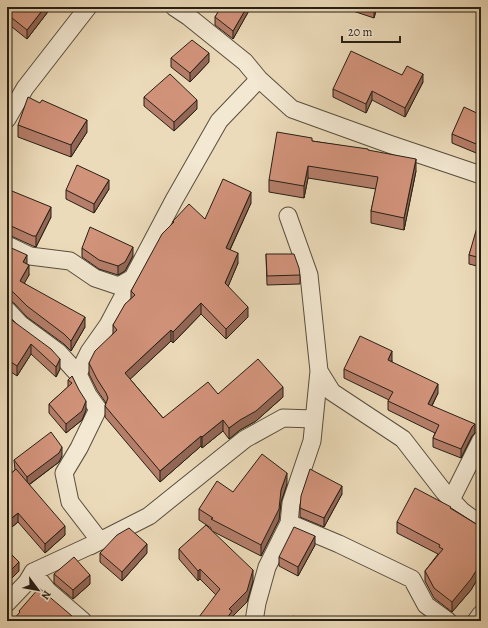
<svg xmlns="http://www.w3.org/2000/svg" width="488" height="628" viewBox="0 0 488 628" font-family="Alegreya,serif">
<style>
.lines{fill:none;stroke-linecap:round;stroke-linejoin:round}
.minor-casing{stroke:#584e3e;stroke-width:19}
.minor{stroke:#f3e8d2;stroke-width:17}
.wall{fill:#b57e6a;stroke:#271f14}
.shaded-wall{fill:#936756;stroke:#271f14}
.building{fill:#d2937b;stroke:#271f14}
</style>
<rect width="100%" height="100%" fill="#ecdbba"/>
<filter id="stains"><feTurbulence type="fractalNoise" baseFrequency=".005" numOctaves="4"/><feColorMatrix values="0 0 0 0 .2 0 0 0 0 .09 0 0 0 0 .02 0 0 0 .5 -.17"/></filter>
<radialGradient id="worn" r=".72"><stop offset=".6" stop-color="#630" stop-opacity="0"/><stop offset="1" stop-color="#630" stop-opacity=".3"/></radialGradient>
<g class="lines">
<g class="minor-casing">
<path id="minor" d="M174,7l15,10 56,45 14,17 33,30 97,35 92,31
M7,119l18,-31 63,-81
M288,216l21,59 10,96 13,21 71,47 41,53 18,19 19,14
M7,245l23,11 40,5 25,17 24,8 14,-8
M7,310l13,14 38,28 20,22
M451,500l30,-60
M289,523l50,21 73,35 14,26 22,16
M90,546l59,-30 96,-77 38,-21 31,1
M33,572l15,19 35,30
M7,603l20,-21 6,-10 67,-31 -30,-39 -6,-29 15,-25 19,-39 -10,-14 -10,-21 11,-22 19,-27 66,-125 45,-79 40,-42
M254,621l3,-18 10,-36 22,-44 2,-20 21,-62 7,-70
M476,621l5,-7"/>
</g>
<use href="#minor" class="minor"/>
</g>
<path class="wall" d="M7,7h40v6l-20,26 -20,-16z
M214,7h37l-18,32 -18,-14v-8l4,-6 -5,-2z
M341,7h36l-3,11z
M171,58l38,4 -19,20 -19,-15z
M402,75l21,7 -18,35 -33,-17 -6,13 -33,-16v-8z
M144,97l53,12 -23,22 -30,-25z
M481,115v40l-29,-12v-9z
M18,125l69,7 -16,25 -53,-20z
M312,141l56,9 48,21 -12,59 -33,-7v-12l5,-22 -68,-11 -4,20 -35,-6v-12z
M7,189l44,28 -15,30 -3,-1 -22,-10 -4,-1z
M109,189l-15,24 -28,-14v-9z
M251,203l-21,47 8,13 -10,23 20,31 -22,22 -25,-25 -28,29 -2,-2 -41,38 33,39 55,-24 65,3 -27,24 -16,9 -11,9 -6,-8 -21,17 -1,-2 -41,36 -55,-65v-11l1,-3 -9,-13 -8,-16v-11l24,-29v-9l18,-27v-7l42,-68v-2l32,-2z
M481,222v45l-12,-3v-9z
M7,246l20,18 2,11 -5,8 61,44 -14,24 -7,-7 -37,-27 -13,-14 -4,-2 -3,-1z
M82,248l51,8 -8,15 -7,4 -19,-6 -17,-12z
M266,254l34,21v9l-33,1z
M7,314l53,55 -4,8 -25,-23 -14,22 -6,-4z
M392,360v2l46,31 -6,13 43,27 -3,3 -11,22 -28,-11v-9l2,-5 -47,-23v-9l1,-1 -45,-22v-9z
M72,376l14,34 -4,10 -16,13 -17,-20v-9l19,-17v-7z
M62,456l-3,6 -30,23 36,50 -20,18 -27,-31 -11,9v-54l8,-7 -1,-10z
M287,484l-6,18 -2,18 -18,36 -49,-25 41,50 -6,21 -15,15v4l-16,-26 -16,-16 -2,2 -19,-22v-10l32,-19v-2l-12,-8v-11l34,-17z
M342,494l-18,33 -24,-10v-9z
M451,508l30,19v46l-10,17 -19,22 -18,-14 -9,-17v-10l13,-17 -41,-21v-11z
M315,545l-17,31 -19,-10v-9z
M100,553h47l-25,28 -22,-19z
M54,574l36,10 -17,15 -19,-16z"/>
<path class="shaded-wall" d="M45,7h2v6l-20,26v-9z
M247,7h4l-18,32v-8z
M375,7h2l-3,11v-9z
M209,53v9l-19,20v-9z
M423,74v8l-18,35v-9z
M372,91v9l-6,13v-9z
M197,100v9l-23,22v-9z
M87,120v12l-16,25v-12z
M416,159v12l-12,59v-12z
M308,166v12l-4,20v-12z
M109,180v9l-15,24v-9z
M251,192v11l-25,55v-10z
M51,207v10l-15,30v-11z
M133,247v9l-8,15 -7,4v-9z
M238,253v10l-13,31v-11z
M27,255v10l-4,-3z
M29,265v10l-9,16v-10z
M201,303v11l-28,29v-11z
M248,307v10l-22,22v-10z
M85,317v10l-14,24v-10z
M171,330v11l-46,43v-11z
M31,344v10l-14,22v-10z
M392,351v9l-4,9v-9z
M60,359v10l-4,8v-10z
M11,362v10l-4,6v-10z
M438,384v9l-10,20v-9z
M283,387v10l-27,24 -16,9 -11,9v-11z
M86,401v9l-4,10 -16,13v-9z
M223,420v11l-21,17v-11z
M475,424v9l-3,3 -11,22v-9l11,-22z
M201,436v10l-41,36v-11z
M62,447v9l-3,6 -32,24v-9z
M287,473v11l-6,18 -2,18 -18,36v-11l20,-55z
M342,486v8l-18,33v-9z
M18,513v9l-11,9v-9z
M65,526v9l-20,18v-9z
M315,536v9l-17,31v-9z
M147,544v9l-25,28v-9z
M19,562v9l-12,12v-9z
M481,563v10l-10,17 -19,22v-10z
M200,569v10l-2,2v-10z
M253,570v11l-6,21 -15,15v4h-7l4,-12z
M90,575v9l-17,15v-9z
M72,616v5h-4z"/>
<path class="building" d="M7,7h38l-18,23 -20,-16z
M221,7h26l-14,24 -18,-14z
M368,7h7l-1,2z
M192,40l17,13 -19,20 -19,-15z
M351,51l51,24 5,-9 16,8 -18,34 -33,-17 -6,13 -33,-15z
M170,74l27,26 -23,22 -30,-25z
M28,97l12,6 2,-3 45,20 -16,25 -53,-20z
M464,107l17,8v31l-29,-12z
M277,132l35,6v3l56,8v1l48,9 -12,59 -33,-7 7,-34 -70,-11 -4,20 -35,-6z
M77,165l32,15 -15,24 -28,-14z
M223,179l28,13 -25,56 12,5 -13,30 23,24 -22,22 -25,-26 -28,29 -2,-2 -46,43 38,45 45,-36 10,12 40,-35 25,28 -27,24 -16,9 -11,8 -6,-8 -21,17 -1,-1 -41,35 -55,-65 3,-8 -2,-5 -9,-14 -8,-16 6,-12 22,-21 -4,-5 12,-21 10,-9 -4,-4 31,-57 12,-12 -1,-1 16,-17 16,15z
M7,189l44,18 -15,29h-3l-22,-10 -4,-1z
M481,222v36l-12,-3 9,-31 2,1z
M90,227l43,20 -8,15 -7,4 -19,-6 -17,-12z
M7,246l20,9 -4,7 6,3 -9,16 65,36 -14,24 -7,-7 -37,-28 -13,-13 -4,-3h-3z
M266,254h28l5,14 1,7 -33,1z
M7,314l6,7 38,28 9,10 -4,8 -25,-23 -14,22 -6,-4 -4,6z
M360,336l32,15 -4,9 50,24 -10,20 47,20 -3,3 -11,22 -28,-11 6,-13 -51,-24 5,-9 -49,-23z
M72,376l7,14 7,11 -4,10 -16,13 -17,-20 23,-21 -4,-3z
M51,432l11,15 -3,6 -32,24 -13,-17z
M262,454l25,19 -6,17 -2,19 -18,36 -50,-26 2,-1 -14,-9 18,-28 16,11z
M16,469l49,57 -20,18 -27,-31 -11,9v-45z
M310,469l32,17 -18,32 -24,-10 1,-12z
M415,488l36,19 -1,1 31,19v36l-10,16 -19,23 -18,-14 -9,-17 18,-22 -4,-2 1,-2 -43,-23z
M206,525l47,45 -6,21 -18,18 3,2 -7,10h-29l24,-32 -20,-20 -2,2 -19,-22z
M294,527l21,9 -17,31 -19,-10z
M129,528l18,16 -25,28 -22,-19 17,-18z
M7,550l12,12 -12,12z
M74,557l16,18 -17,15 -19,-16z
M39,588l33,28 -4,5h-56l8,-9 -1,-1z
M293,616l10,5h-13z"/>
<rect width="488" height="628" fill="none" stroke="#ecdbba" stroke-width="24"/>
<rect x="8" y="8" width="472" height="612" fill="none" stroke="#271f14" stroke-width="2"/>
<rect x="12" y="12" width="464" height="604" fill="none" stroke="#271f14"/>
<g transform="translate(38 590) rotate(122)" stroke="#f3e8d2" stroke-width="3" paint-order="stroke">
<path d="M0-3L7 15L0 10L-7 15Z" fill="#271f14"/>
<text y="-6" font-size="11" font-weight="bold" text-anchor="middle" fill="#271f14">N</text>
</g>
<path d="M342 36v6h58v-6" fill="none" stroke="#271f14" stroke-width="2"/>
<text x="348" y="36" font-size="12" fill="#271f14" stroke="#f3e8d2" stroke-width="3" paint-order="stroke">20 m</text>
<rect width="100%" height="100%" filter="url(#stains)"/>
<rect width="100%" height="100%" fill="url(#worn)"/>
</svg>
